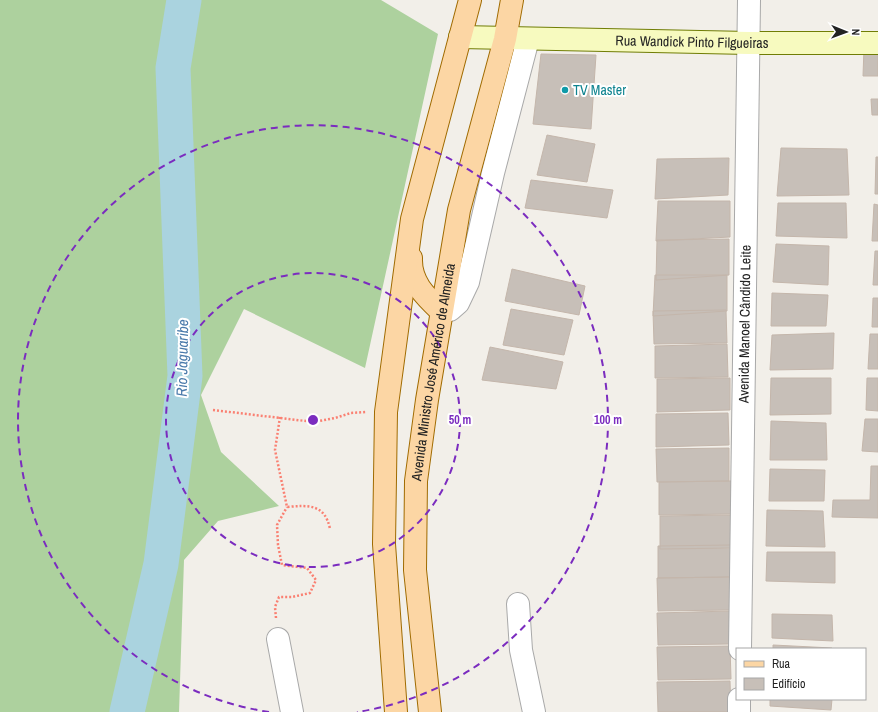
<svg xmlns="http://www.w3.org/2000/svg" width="878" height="712" viewBox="0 0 878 712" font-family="'Archivo Narrow',sans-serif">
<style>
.forest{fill:#add19e}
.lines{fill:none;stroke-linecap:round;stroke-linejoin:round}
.river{stroke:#aad3df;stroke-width:35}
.building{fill:#c7bfb8;stroke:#c4b6ab}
.street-casing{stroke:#a9a9a9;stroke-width:24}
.secondary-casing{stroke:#707d05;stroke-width:24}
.primary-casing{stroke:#a06b00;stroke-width:24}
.path{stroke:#fa8072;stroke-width:2.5;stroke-dasharray:2 2;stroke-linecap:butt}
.street{stroke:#fff;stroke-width:22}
.secondary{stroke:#f7fabf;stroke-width:22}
.primary{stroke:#fcd6a4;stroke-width:22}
.ring{fill:none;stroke:#7b2cbf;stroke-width:2;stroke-dasharray:7 5}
.culture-dot{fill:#0f9aa8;stroke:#fff;stroke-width:1.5}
.labels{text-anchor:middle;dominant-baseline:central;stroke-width:4;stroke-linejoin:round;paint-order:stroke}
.street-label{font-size:14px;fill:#222;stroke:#fff}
.culture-label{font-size:14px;fill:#0d838f;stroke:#fff;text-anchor:start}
.water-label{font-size:15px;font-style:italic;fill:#4a7aab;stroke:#fff}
.centre{fill:#7b2cbf;stroke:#fff;stroke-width:2}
.ring-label{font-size:12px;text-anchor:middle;font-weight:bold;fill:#7b2cbf;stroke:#fff;stroke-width:4;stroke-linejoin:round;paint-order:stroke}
</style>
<rect width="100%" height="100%" fill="#f2efe9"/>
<path class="forest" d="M0,0h381l57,34 -73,334 -121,-59 -43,86 20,57 58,54 -61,15 -34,39 -5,152h-179z"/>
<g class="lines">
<path class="river" d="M127,712l34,-148 24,-188 -12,-308 11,-68"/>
</g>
<path class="building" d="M864,48h14v28h-15z
M541,54l55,1 -5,74 -58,-5z
M871,99h7v16h-6z
M547,135l48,9 -8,38 -50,-7z
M781,148l66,1 2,46 -72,1z
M876,157h2v37h-3z
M729,158l-1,37 -73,4 2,-40z
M531,180l82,10 -6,28 -82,-10z
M658,201h72v36l-74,4z
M778,203h68l1,35 -71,-2z
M874,204l4,1v36h-6z
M729,239v36l-73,5 1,-40z
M776,244l53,2 -1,39 -55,-3z
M875,251h3v34h-5z
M512,269l73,17 -6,29 -74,-14z
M655,275h72v36l-74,5z
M772,293l56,2 -2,31h-55z
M873,298h5v29h-6z
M511,309l62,11 -9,35 -61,-10z
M726,310l1,33 -73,1 -1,-33z
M834,333l-1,36 -63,1 2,-35z
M870,334h8v35h-10z
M727,344l1,33 -73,1v-32z
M490,347l73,15 -7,27 -74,-9z
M730,378v32l-73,2v-33z
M771,378h60v36l-61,1z
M867,378h11v33l-12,-1z
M728,413l1,32 -73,2v-33z
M865,419h13v33l-16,-1z
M771,421l55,2 1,37h-57z
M729,448v33l-72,1 -1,-33z
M871,466h7v52l-46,-1 1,-17h37z
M770,469l55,1 -1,31h-55z
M732,481v33l-73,1v-33z
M767,510l56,1 2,36 -59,-1z
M732,515l1,33 -73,1v-33z
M731,545v32l-73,1v-32z
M767,552h68v31l-69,-2z
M730,577v33l-72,1 -1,-33z
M730,611v33l-72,1 -1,-32z
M772,614l60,1 1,26 -61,-3z
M773,645l59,3v1h-59z
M730,646l1,33 -73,1 -1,-33z
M730,681l1,31h-73l-1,-30z
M770,699h62l-1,11 -61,-4z"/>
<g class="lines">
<g class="street-casing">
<g id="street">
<path d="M441,311l9,-1 8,-7 10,-21 25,-109 35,-134"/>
<path d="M518,604l3,46 13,62"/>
<path d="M278,639l14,73"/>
<path id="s1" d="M740,649l9,-649"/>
<path d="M739,712v-13"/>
</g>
</g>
<g class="secondary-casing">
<g id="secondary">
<path id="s2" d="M460,37l289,6h129"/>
</g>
</g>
<g class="primary-casing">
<g id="primary">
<path d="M411,258c-1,24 14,38 30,53"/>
<path d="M396,712l-12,-168 2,-132 26,-193 58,-219"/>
<path id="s3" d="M430,712l-15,-142 1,-89 11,-81 32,-190 46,-171 7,-39"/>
</g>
</g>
<path class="path" d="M213,410l101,12 21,-4 16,-5 16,-1
M280,417l-5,33 12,57c22,-2 38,-3 43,22
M276,618l-1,-11 4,-10h13l18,-4 6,-13 -9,-12 -25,-3 -4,-20 -1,-20 10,-18"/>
<use href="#street" class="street"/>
<use href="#secondary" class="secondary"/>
<use href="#primary" class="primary"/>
</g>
<g class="ring">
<circle cx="313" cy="420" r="147"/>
<path d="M269 712A295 295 0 1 1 357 712"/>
</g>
<circle class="culture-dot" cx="565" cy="90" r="4"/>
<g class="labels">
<g class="street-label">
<text stroke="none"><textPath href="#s2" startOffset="232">Rua Wandick Pinto Filgueiras</textPath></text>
<text stroke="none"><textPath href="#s1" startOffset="325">Avenida Manoel Cândido Leite</textPath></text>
<text stroke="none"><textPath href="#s3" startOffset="342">Avenida Ministro José Américo de Almeida</textPath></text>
</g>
<g class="culture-label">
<text x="573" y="90">TV Master</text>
</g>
<g class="water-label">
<text transform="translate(182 358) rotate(-89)">Rio Jaguaribe</text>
</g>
</g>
<circle cx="313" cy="420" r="6" class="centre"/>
<g class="ring-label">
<text x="460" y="424">50 m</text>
<text x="608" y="424">100 m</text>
</g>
<rect x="736" y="648" width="130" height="52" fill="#ffffff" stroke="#a7a7a7"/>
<rect x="744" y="661" width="20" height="6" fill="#fcd6a4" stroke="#a7a7a7"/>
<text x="772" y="668" font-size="12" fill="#222222">Rua</text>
<rect x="744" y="678" width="20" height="12" fill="#c7bfb8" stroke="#a7a7a7"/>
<text x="772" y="688" font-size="12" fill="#222222">Edifício</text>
<g transform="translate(846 32) rotate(91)" stroke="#ffffff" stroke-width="3" paint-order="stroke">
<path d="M0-3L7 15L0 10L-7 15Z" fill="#222222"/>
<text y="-6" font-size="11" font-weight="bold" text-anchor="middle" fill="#222222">N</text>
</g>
</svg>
